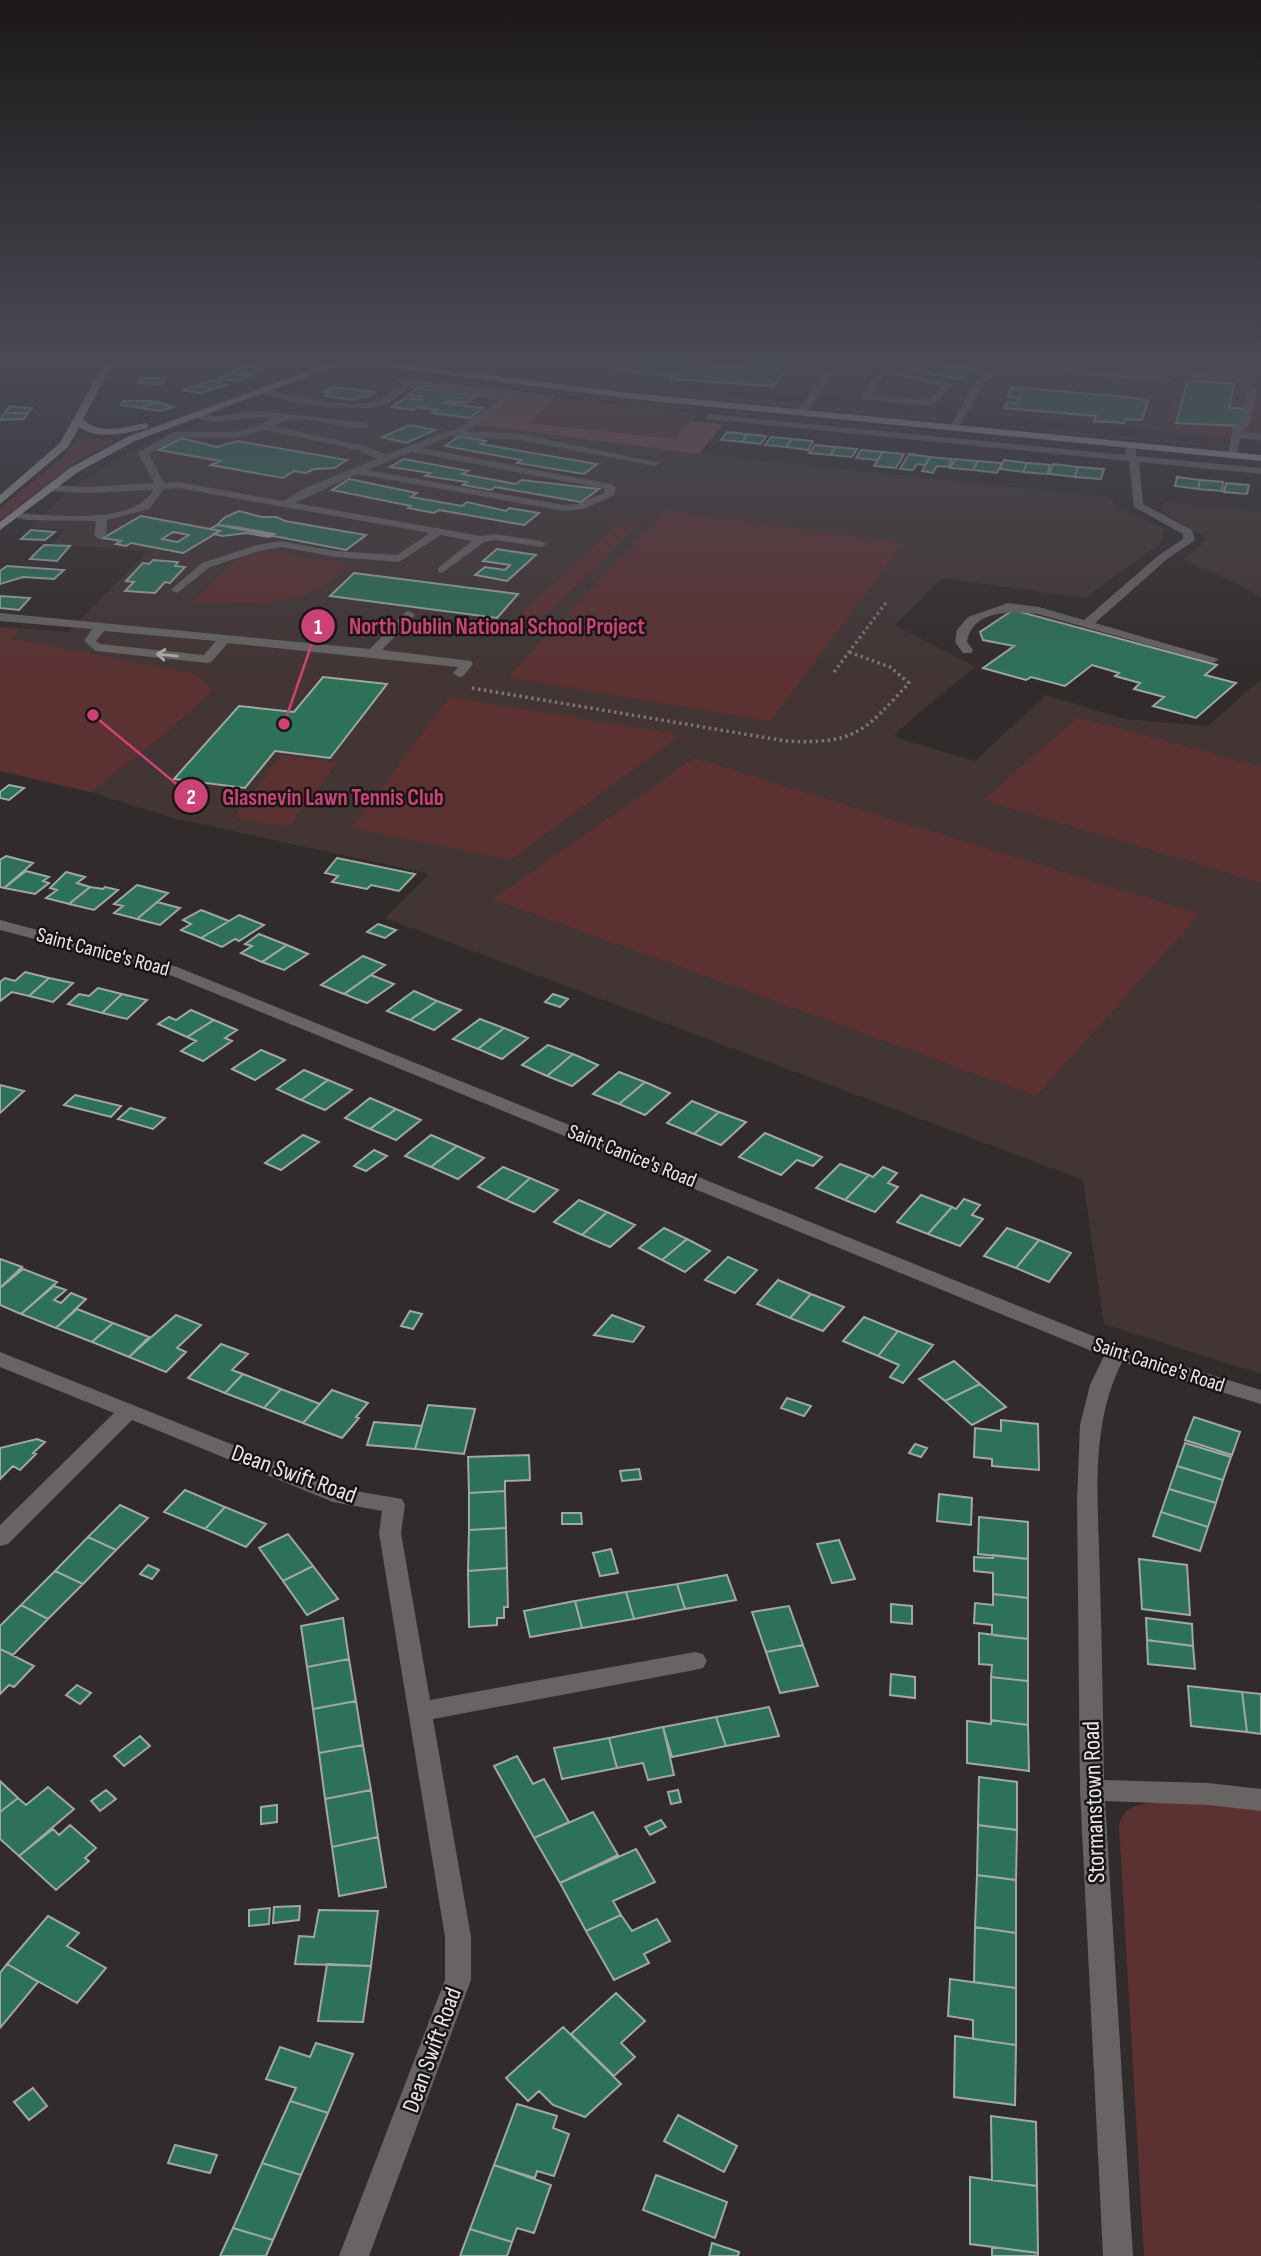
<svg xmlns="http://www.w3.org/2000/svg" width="1261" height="2256" viewBox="0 0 1261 2256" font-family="'Sofia Sans Condensed',sans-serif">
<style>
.built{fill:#423534}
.green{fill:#5c3131}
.forest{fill:#834a4a}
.building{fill:#2e7159;stroke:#a0a7a4;stroke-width:2;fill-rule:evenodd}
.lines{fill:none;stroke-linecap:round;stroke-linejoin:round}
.path-far1{stroke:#7b7575;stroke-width:2.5;stroke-dasharray:2 3.5;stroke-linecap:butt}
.path{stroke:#7b7575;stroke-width:3.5;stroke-dasharray:2.5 3.5;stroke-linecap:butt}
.minor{fill:#686464;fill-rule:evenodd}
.major{fill:#a19a9a;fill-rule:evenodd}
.oneway{stroke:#b1adad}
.labels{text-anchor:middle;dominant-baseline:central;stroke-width:5;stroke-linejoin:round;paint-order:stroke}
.street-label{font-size:21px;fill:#ede8e8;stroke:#181515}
.near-street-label{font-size:24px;fill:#ede8e8;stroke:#181515}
.leader{fill:none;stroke:#cb4277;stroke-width:2.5}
.callout-dot{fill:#cb4277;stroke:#181515;stroke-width:2.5}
.mark-label{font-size:21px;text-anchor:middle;font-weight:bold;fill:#fff}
.callout-label{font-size:23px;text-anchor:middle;font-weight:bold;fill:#cb4277;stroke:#181515;stroke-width:5;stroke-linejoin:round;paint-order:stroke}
</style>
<rect width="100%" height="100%" fill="#322b2b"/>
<path class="built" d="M508,363h678l2,2 -27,66 -658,-66z
M352,374h26l22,3 -5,5 118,16 -39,26 225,30 409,43 11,11 44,20 -2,15 -76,55 -143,-20 -47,47 80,42 -75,62 -6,8 81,24 71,-66 79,24 83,7 53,-47v695l-157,-50 -21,-144 -698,-262 44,-44 -256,-56 -83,-26 69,-53 54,-47 -202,-55 9,-9 48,4 80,-81 -97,-7 15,-15 -36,-2 45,-42 51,-31 28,-13 125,-44z
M1163,502l98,10v86l-18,-12 -60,-26 25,-21 -47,-29z"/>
<path class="green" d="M400,363h17l531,56 -11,2 -29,-3 -297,-29z
M1186,363l75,7v71l-100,-10 26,-65z
M381,372l298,34 435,45 -436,-43z
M554,398l137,14 5,2 -20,25 -149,-16z
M969,422l256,24v1l-154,-13z
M80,438l35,2 -37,21 -78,59v-12l61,-49z
M665,510l238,33 -133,178 -262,-44z
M617,524l20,3 -112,107 -21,-4z
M263,551l86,12c-10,8 -21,23 -33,28 -36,17 -86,12 -124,11l44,-42z
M0,627l20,1 -9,10 187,37 15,17 -54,47 -69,53 -90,-21z
M449,697l231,38 -169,125 -160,-32z
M1078,717l183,50v116l-278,-83z
M282,755l55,8 -49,64 -54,-10z
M694,758l506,156 -164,182 -543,-197z
M1147,1803h71l43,4v449h-117l-25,-430c4,-17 12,-19 28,-23z"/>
<path class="forest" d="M400,377l156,19 -28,27 147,16 15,-18 33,3 -24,30 -226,-30 39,-26 -118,-16z"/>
<path class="building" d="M619,363h75l47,5 4,-5h47l-19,23 -103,-7 3,-3 -53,-5 5,-6z
M924,363h13l36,6 -13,10 -47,-8z
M247,365l17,4 -14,6 -17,-4z
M231,373l19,4 -13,4 -21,-2z
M142,378h23l-4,6 -23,-1z
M212,380l15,5 -14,4 -15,-4z
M1188,380l46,4 -5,24 17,1 -3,17 -67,-3z
M198,385l15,4 -13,4 -18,-3z
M332,387l44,5 -8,5 -8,-1 -5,4 -30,-4 5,-3 -6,-1z
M1012,387l123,11 13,3 -6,19 -17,-1 -1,4 -30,-2 2,-5 -92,-8 3,-6 11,1 2,-5 -12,-1z
M418,388l58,8 -10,7 -18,-2 -3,2 38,5 -13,10 -38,-5 5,-3 -20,-3 -4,3 -21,-3 13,-9 14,2 4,-3 -15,-2z
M123,401h21l13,1 -16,6 -20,-3z
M157,402l16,5 -13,4 -19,-3z
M10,406l7,1 15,1 -4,5h-23z
M5,413h23l-4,6 -24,1z
M410,425l25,5 -29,13 -24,-6z
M727,432l20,2 -5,8 -21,-2z
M747,434l19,2 -5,8 -19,-2z
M459,436l27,5 -5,3 116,20 -13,10 -67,-11 4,-3 -76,-14z
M771,437l21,2 -6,8 -21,-2z
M181,438l36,9 20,-6 110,19 -13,8 -20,1 -8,4 -12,-2 -11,7 -72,-13 9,-4 -61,-11z
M792,439l21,2 -5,9 -22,-3z
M815,445l21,2 -6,8 -21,-2z
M836,447l21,2 -5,8 -22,-2z
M861,450l22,2 -6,8 -21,-2z
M883,452l21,2 -8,14 -22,-2z
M909,454l21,3 -5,8 -8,-1 -4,6 -13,-1z
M930,457l22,2 -4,8 -11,-1 -4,7 -11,-2z
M404,459l64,12 -6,3 54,10 6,-4 77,9 -18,13 -86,-15 -4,3 -28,-5 4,-3 -42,-6 5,-3 -40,-6z
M955,459l23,2 -5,9 -23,-2z
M1004,460l23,3 -4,9 -23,-3z
M978,461l24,2 -5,10 -24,-3z
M1027,463l23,2 -3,9 -24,-2z
M1053,464l25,3 -3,10 -26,-3z
M1078,467l26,2 -3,10 -26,-2z
M1177,477l23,3 -2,9 -23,-3z
M349,479l68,14 -6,4 51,9 5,-4 39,9 3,-3 30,5 -15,12 -85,-15 -5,3 -26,-5 3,-2 -79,-16z
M1200,480l23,2 -1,9 -24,-2z
M1226,483l23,2 -2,9 -23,-2z
M239,511l23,6h14l9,4 81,14 -20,15 -129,-25 8,-8z
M141,516l69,13 10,2 -37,22 -52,-10 -5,3 -10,-2 5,-3 -18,-3zM173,532l16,3 -12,7 -15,-3z
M217,525l19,2 38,7 -5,3 -23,-4 -24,3 -8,-2 6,-3 -10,-2z
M31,530l24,2 -10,8 -24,-1z
M44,545l26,1 -13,15 -27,-2z
M497,549l39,6 -29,26 -32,-6 10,-8 20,3 5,-5 -27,-4z
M153,560l25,2 -3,4 10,1 -15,16 -5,-1 -10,11 -30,-2 9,-9 -8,-1 17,-18 6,1z
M7,566l57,4 -10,9 -31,-2 -23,7v-13z
M354,573l164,21 -21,24 -167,-22z
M0,596l30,2 -11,12 -19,-2z
M1013,610l204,55 -12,10 31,8 -40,35 -43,-12 11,-9 -30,-8 6,-6 -25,-7 4,-3 -27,-8 -27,21 -34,-9 -5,3 -43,-12 31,-22 -31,-6 -3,-8z
M323,677l64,7 -57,74 -55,-7 -30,37 -71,-9 65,-73 55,6z
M9,785l15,3 -15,12 -9,-2v-6z
M6,856l27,7 -29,25 -4,-1v-27z
M337,858l78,16 -16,17 -28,-6 -4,4 -35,-7 6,-6 -13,-3z
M26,871l23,6 -6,4 6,2 -14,11 -31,-6z
M66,872l19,5 -8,6 13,4 -21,17 -23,-6 11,-8 -7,-2z
M137,885l31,8 -31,26 -23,-6 9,-7 -9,-2z
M90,887l13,2 2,-2 13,3 -24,20 -25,-6z
M157,902l23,6 -20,17 -23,-6z
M201,910l28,11 -28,17 -20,-8 10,-6 -8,-4z
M239,915l25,10 -25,16 -4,-2 -13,8 -21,-9z
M378,924l18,6 -11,8 -18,-6z
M259,934l28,11 -25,17 -21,-9 11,-7 -7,-2z
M287,945l21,9 -24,16 -22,-8z
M363,956l22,9 -41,29 -23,-9z
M25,972l24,6 -20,18 -17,-4 -12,9v-19l5,-4 10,3z
M371,975l23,9 -27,19 -23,-9z
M49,978l24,5 -20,19 -24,-6z
M98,988l24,6 -20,19 -34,-9 11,-10 10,2z
M414,991l23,10 -27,19 -23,-9z
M122,994l25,6 -20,19 -25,-6z
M553,994l15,5 -8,8 -15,-5z
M437,1001l24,9 -27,20 -24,-10z
M191,1010l23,10 -27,17 -29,-13 11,-7 7,3z
M480,1019l24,9 -26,21 -25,-10z
M214,1020l23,10 -12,8 7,3 -29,20 -22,-10 15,-10 -9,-4z
M504,1028l24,10 -26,21 -24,-10z
M548,1045l25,9 -26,22 -25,-11z
M261,1050l24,10 -30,20 -23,-11z
M573,1054l25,11 -26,21 -25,-10z
M304,1070l24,10 -27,20 -24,-11z
M619,1072l26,10 -26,22 -26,-10z
M328,1080l24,10 -27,20 -24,-10z
M645,1082l25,11 -25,22 -26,-11z
M0,1085l24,6 -24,22z
M75,1095l46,11 -10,11 -47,-12z
M370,1098l26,11 -26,20 -25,-11z
M692,1101l27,11 -25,22 -27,-11z
M130,1108l35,10 -12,11 -35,-10z
M396,1109l25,11 -25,20 -26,-11z
M719,1112l27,10 -25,23 -27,-11z
M765,1133l57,24 -9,9 -16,-6 -16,15 -42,-18z
M303,1135l16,7 -38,28 -16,-7z
M431,1135l26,11 -26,21 -26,-11z
M457,1146l27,12 -26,21 -27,-12z
M374,1150l13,6 -21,15 -12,-5z
M840,1164l29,11 -24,25 -29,-12z
M503,1167l27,11 -24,22 -28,-13z
M883,1167l14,6 -9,10 10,4 -23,25 -30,-12 24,-25 4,2z
M530,1178l28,12 -24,22 -28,-12z
M921,1195l31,12 -24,27 -31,-12z
M964,1199l16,6 -8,10 11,4 -23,27 -32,-12 24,-27 4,2z
M579,1200l28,12 -25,23 -28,-13z
M607,1212l28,13 -25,22 -28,-12z
M664,1228l23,11 -25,21 -23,-12z
M1007,1228l32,12 -23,28 -32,-12z
M687,1239l23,12 -25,21 -23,-12z
M1039,1240l32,13 -22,29 -33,-14z
M728,1257l29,13 -22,23 -30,-13z
M0,1259l22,8 -22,21z
M23,1269l34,13 -36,32 -21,-9v-17z
M778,1280l33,14 -21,24 -33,-14z
M54,1286l12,4 -12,10 7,3 10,-10 15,6 -30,29 -35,-14z
M811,1294l33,13 -21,24 -33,-13z
M77,1309l36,14 -21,19 -36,-14z
M410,1311l12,3 -9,15 -12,-3z
M176,1315l25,10 -24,23 9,4 -20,20 -37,-15z
M612,1315l32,12 -11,15 -39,-7z
M864,1317l34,14 -20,25 -35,-15z
M113,1323l36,14 -20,20 -37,-15z
M898,1331l35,14 -30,38 -13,-6 9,-12 -21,-9z
M221,1344l27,10 -16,16 11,4 -18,19 -37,-15z
M954,1361l26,23 -35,17 -26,-22z
M243,1374l38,15 -17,19 -39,-15z
M980,1384l26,23 -34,18 -27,-24z
M281,1389l39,15 -17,19 -39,-15z
M332,1390l36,13 -12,14 3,1 -17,20 -39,-15z
M787,1398l24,8 -7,10 -23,-8z
M428,1405l47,4 -11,45 -49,-5z
M1194,1417l46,15 -8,23 -47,-15z
M1001,1420l37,4 1,46 -47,-4v-7l-18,-2 1,-29 26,3z
M374,1422l48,4 -7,23 -48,-4z
M37,1439l8,3 -12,11 3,1 -16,16 -7,-4 -13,13v-31z
M1185,1443l46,14 -8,23 -46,-14z
M915,1444l12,4 -6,9 -12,-4z
M529,1455l1,25 -25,1v10l-36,2 -1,-36z
M1177,1466l46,14 -7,23 -47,-14z
M639,1469l2,10 -19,2 -2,-10z
M1169,1489l47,14 -8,24 -47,-15z
M185,1490l40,17 -20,22 -41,-17z
M505,1491l1,37 -37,2v-37z
M939,1494l33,4 -1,27 -34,-4z
M120,1505l28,13 -32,32 -28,-13z
M225,1507l41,17 -20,23 -41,-18z
M1161,1512l47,15 -8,24 -47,-15z
M562,1513h19l1,11h-20z
M979,1517l49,5v37l-50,-5z
M506,1528l1,40 -39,3 1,-41z
M288,1534l25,32 -30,15 -24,-33z
M88,1537l28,13 -33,34 -28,-13z
M839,1540l16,39 -23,4 -15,-39z
M611,1549l7,24 -18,3 -7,-23z
M993,1555l35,4v39l-35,-4v-21l-19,-2v-14l19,1z
M1139,1559l48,6 3,50 -48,-6z
M148,1565l11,5 -7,9 -12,-5z
M313,1566l25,33 -31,16 -24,-34z
M507,1568l1,39h-4v11h-7v7l-28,2 -1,-56z
M55,1571l28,13 -35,35 -27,-14z
M727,1575l9,25 -51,9 -8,-25z
M677,1584l8,25 -51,10 -8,-27z
M626,1592l8,27 -52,9 -7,-27z
M993,1594l35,4v41l-36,-4v-10l-18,-2 1,-20 18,2z
M575,1601l7,27 -52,9 -6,-26z
M891,1604l21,2v18l-21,-2z
M21,1605l27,14 -35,36 -13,-6v-23z
M789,1606l14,39 -37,7 -14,-40z
M343,1618l6,41 -42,8 -6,-41z
M1146,1618l46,6 1,22 -46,-6z
M979,1633l49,6v42l-37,-4 1,-12 -13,-1z
M1147,1640l46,6 2,23 -47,-5z
M803,1645l15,41 -38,7 -14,-41z
M0,1649l34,17 -20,21 -5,-2 -9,9z
M349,1659l7,42 -43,8 -6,-42z
M891,1674l24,3v21l-25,-3z
M991,1677l37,4v44l-37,-5z
M77,1685l14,8 -11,11 -14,-9z
M1188,1686l54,6 5,40 -56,-6z
M1242,1692l19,2v40l-14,-2z
M356,1701l7,44 -44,8 -6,-44z
M769,1707l10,29 -53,10 -10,-29z
M716,1717l10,29 -54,11 -9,-30z
M991,1720l37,5 1,46 -62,-8v-42l24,3z
M663,1727l11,48 -26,5 -5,-17 -26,5 -8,-30z
M140,1736l10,10 -26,20 -10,-10z
M609,1738l8,30 -55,11 -8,-31z
M363,1745l8,45 -46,9 -6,-46z
M517,1756l16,28 11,-5 25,43 -35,16 -40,-72z
M979,1777l38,5v48l-39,-5z
M0,1781l18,17 -18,14z
M48,1787l26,22 -55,47 -19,-17v-27l18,-14 8,7z
M106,1790l10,9 -16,12 -9,-10z
M371,1790l7,47 -46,10 -7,-48z
M678,1790l3,12 -10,2 -3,-12z
M277,1805v17l-16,2v-17z
M593,1812l25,43 -58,28 -26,-45z
M661,1820l5,7 -16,8 -5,-8z
M70,1825l26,23 -11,10 4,3 -33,29 -37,-34 34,-27 6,6z
M978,1825l39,5 -1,50 -39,-5z
M378,1837l8,50 -47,9 -7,-49z
M636,1849l19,33 -42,19 8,14 -35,16 -26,-48z
M977,1875l39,5v53l-41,-6z
M300,1906l-1,14 -26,3 1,-16z
M270,1908l-1,16 -20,2v-16z
M319,1910l59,1 -7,55 -76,-2 4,-28 15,1z
M621,1915l11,16 25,-12 13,22 -26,13 5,9 -35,17 -28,-49z
M48,1916l31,17 -12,13 39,22 -29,35 -70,-39z
M975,1927l41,6v55l-42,-6z
M7,1964l31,18 -38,46v-55z
M327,1964l44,2 -8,56 -45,-1z
M950,1979l66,9v57l-43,-6v-19l-25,-4z
M616,1993l29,28 -24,22 14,14 -21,19 -43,-42z
M563,2027l58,57 -36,33 -32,-12 -14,-14 -11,10 -22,-23z
M955,2036l61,9 -1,60 -61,-8z
M316,2043l37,11 -25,59 -38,-12 6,-13 -30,-9 14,-32 30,10z
M33,2088l14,18 -18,14 -15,-18z
M290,2101l38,12 -27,62 -39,-12z
M517,2104l40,12 -4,12 16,6 -15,42 -17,-5 -2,7 -41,-13z
M678,2115l59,31 -13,26 -60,-31z
M991,2116l45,6 1,64 -45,-6z
M175,2145l42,10 -7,18 -42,-10z
M262,2163l39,12 -28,65 -40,-12z
M494,2165l57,20 -17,48 -17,-5 -5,14 -42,-13z
M656,2175l71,27 -12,36 -72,-28z
M970,2177l67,9 1,67 -68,-9z
M233,2228l40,12 -7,16h-46z
M470,2229l42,13 -5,14h-47z
M712,2243l27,9 -1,4h-29z
M992,2247l46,6v3h-46z"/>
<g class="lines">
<path class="path-far1" d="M726,366l3,-3"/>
<path class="path" d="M834,672l54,-72
M472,688l314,53c69,4 79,-10 123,-58l-19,-16 -41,-15"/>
<path class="minor" d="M832,363h9l-37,52h-6l-2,-2z
M883,363h9l-4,6 65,15 -20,22 -70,-7 -2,-3zM885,374l57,12 -12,14 -58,-5z
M997,364l8,2 -22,19 -26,45h-6l-2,-2 27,-47z
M1066,368l102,9 5,3 -5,3 -105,-10v-4z
M1194,372l55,6v6l8,6 -8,36 -8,6 20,2v6l-21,-2 -3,20 -9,-2 5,-29 6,-3 8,-33 -6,-4 -1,-5 -49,-5v-4z
M408,381l103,15v4l-44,31 53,3 140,29 -5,3 -135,-26 -69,-4 -29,12 189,36 5,3 -2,8 -31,14 -19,2 -207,-37 -62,29 186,33 14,-2 46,7 6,3 -6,3 -46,-7 -11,2 -42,31 -4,-1v-4l34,-27 -31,-6 -42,27 -63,-5 -55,-10 -22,4 -49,16 -33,26 -6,-3 2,-2 29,-25 55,-18 24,-4 55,10 61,4 33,-22 -252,-45 -14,1 -15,20 -42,11 -1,16 -6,3 -6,-3 2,-15 -68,-1 -19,-4 5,-3c35,2 121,13 139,-23l-66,3 -39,-2 -5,-3 5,-3 39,2 67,-4 -16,-30 35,-21h61l27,-7 10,-7 -9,-1 -46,5 -26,-5 -2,-2 5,-3 23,4 46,-5 103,12 3,1v4c-30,3 -67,-19 -95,-2l92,20 21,9 61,-24 8,-1 44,-30 -89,-13c-10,8 -20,17 -33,20 -23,5 -99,-4 -119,-16l5,-3c29,7 84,22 113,13 12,-4 20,-15 32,-20zM264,430l94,20 19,9 -72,29 -22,13 -105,-19 -14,1 -15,-29 30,-17 55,1zM412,452l193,37 -1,4 -27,11 -13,1 -197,-35z
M710,414l414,41 3,-8 4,-1 5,3v7l125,12v6l-122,-12 4,42 49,26 3,10 -28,19 -72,64 124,36 -6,4 -175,-49c-25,-3 -66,-5 -71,28l6,8 -2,3h-8l-8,-11 2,-12 11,-13 40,-14 31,4 45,13 75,-65 24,-16v-5l-49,-27 -5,-46 -422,-42 -2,-2z
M409,611l6,4 -33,35 89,11 2,3 -10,12 -4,1 -6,-4 5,-6 -230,-24 -17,19 -4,1 -111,-12 -12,-10 8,-12 -92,-8v-8l370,36 35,-37zM104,631l112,10 -12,14 -104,-11 -4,-3z
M0,920l177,47 946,381 138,42v14l-139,-42c-34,67 -23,147 -22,220 2,66 3,132 4,198l104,3 53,6v22l-53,-6 -103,-4 28,455h-30l-23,-466 -3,-289 3,-76 10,-40 14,-29 -939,-383 -165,-43z
M0,1352l344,137 58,10 3,6 -4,28 29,167 265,-48 8,2 4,7 -4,7 -8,2 -262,49 38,218v43l-102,276h-30l106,-276v-43l-66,-404 3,-22 -49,-9 -201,-82 -124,124 -8,2v-21l114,-112 -114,-46z"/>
<path class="major" d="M104,363h9l-30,56c15,17 43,8 62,4l3,1v4c-22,5 -49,13 -69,-1l-11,20 -68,57v-9l60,-52z
M330,363h13l-208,78 -57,31 -78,58v-8l70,-54 57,-31z
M359,363h28l245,30 629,62v6l-629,-62z"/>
</g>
<defs><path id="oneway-shaft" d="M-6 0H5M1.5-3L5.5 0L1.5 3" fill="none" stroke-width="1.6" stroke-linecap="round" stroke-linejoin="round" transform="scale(1.75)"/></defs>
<use class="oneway" href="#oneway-shaft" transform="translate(167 655) rotate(-174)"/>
<linearGradient id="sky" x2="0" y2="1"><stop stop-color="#1c1818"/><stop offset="0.53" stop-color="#494a55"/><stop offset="1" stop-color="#494a55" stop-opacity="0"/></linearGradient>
<rect width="1261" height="679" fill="url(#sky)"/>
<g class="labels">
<g class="street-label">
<text transform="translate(103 952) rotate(15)">Saint Canice's Road</text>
<text transform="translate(632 1156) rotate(22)">Saint Canice's Road</text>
<text transform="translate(1159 1365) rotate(18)">Saint Canice's Road</text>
</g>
<g class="near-street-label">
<text transform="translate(294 1474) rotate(20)">Dean Swift Road</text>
<text transform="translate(1094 1802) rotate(-92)">Stormanstown Road</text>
<text transform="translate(432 2050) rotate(-70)">Dean Swift Road</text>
</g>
</g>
<path class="leader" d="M284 724L318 626M93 715L191 796"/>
<g class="callout-dot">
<circle cx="284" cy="724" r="7"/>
<circle cx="93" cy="715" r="7"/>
<circle cx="318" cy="626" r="18"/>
<circle cx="191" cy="796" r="18"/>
</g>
<g class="mark-label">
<text x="318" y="634">1</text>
<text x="191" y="804">2</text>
</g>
<g class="callout-label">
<text x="497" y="634">North Dublin National School Project</text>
<text x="333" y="805">Glasnevin Lawn Tennis Club</text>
</g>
</svg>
